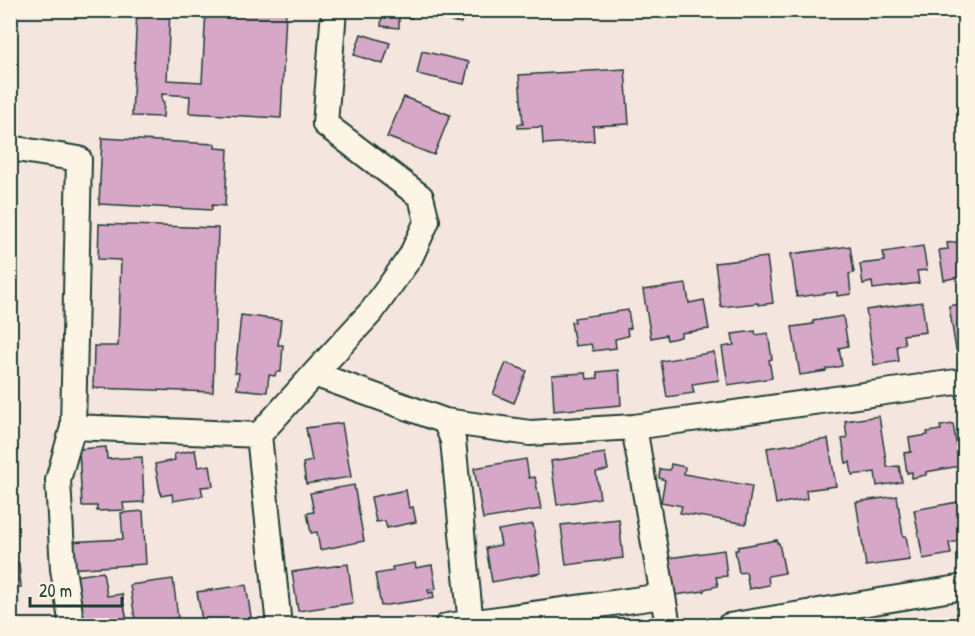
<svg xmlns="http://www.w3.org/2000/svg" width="975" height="636" viewBox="0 0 975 636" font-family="'Patrick Hand',sans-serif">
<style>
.building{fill:#d7a7c8;stroke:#1f3d34;stroke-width:1.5}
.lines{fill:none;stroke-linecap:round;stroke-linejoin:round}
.street-casing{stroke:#1f3d34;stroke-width:28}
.street{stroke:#fcf5e5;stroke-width:24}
</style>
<rect width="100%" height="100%" fill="#f5e5df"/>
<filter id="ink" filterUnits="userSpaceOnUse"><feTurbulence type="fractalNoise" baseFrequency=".0167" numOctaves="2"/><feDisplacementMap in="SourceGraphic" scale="12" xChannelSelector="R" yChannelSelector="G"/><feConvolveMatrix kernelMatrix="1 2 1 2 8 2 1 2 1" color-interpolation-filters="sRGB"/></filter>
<g filter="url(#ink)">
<path class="building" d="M137,10h33l-3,70 35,2 4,-72 80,1 -5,107 -92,-5 1,-17 -28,-2v8h2l-1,15 -31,-1z
M345,10h68l-1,8 -13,-1v11l-18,-2 1,-11 -37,-3z
M431,10h32l-2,13 -31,-5z
M361,34l29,9 -7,21 -29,-9z
M422,51l47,11 -5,22 -47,-10z
M625,69l4,55 -36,2 1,15 -51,3 -1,-17 -24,1v-4h5l-4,-49z
M404,97l46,18 -16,40 -47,-18z
M102,138l113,6v4l13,1 -3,57 -13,-1v5l-113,-6z
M99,224l119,4 -5,164 -120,-4 1,-42h24l3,-86 -23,-1z
M964,241v35l-20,4 -5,-30 9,-1 -1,-6z
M850,246l4,27 -5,1 2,20 -14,2v-4l-40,5 -6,-43z
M923,246l4,24 -10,1 2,12 -46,6 -1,-7 -9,2 -3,-20 25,-3 -2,-9z
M767,257l6,46 -15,2v-2l-37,4 -6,-44z
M686,284l3,19 15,-3 5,29 -28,4v4l-14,3 -1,-5 -15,3 -8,-48z
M922,302l4,30 -23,3 2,9 -8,2 2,15 -25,4 -8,-55z
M964,303v45l-8,2 -7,-44z
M628,310l3,18 -4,1 1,7 -13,3 1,9 -23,3 -2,-7 -16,2 -4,-24h4l-1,-4z
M241,315l40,5 -3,25h5l-2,27h-5l-1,4 -6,-1 -2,17 -30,-3 2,-16h-4z
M843,316l5,30 -9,2 3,18 -16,3v2l-26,4 -8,-48 21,-3v-3z
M755,331l1,4 12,-2 4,26 -3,1 3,18 -44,7 -6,-38 12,-2 -2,-11z
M714,352l5,28 -27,4 2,9 -27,4 -6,-36z
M506,363l21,8 -13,32 -21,-9z
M619,370l2,35 -67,6 -2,-36 34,-2 1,6 11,-1 -1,-6z
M879,416l8,51 12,-1 3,16 -25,4 -2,-14 -23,3 -2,-13 -4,1 -4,-24 5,-1 -2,-17z
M342,423l9,54 -45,7 -3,-21 9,-2 -6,-33z
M953,424l7,42 -34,6v3l-14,3v-6l-5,1 -3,-20 7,-1 -2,-14 19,-3 -1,-3 14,-2 -1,-4z
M828,439l8,47 -30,4 1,9 -31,5 -9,-56z
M106,447l1,12 35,-2 2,45 -21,1 1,7 -27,1v-5h-15l-3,-57z
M195,450l3,17 12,-2 3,21 -12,1 2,9 -30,5 -1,-7 -11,2 -6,-32 20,-4 -1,-6z
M605,453l3,17 -12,2 4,26 -43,7 -6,-44z
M526,459l3,19 6,-1 6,32 -58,10 -9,-51z
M671,464l14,3 -1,7 68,12 -6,38 -66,-11 2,-7 -21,-4 4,-22 -6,-2 1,-9 10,1z
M354,485l10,56 -44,9 -3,-18 -6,1 -4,-20 7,-1 -4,-19z
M406,490l3,18 4,-1 3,15 -29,6 -2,-7 -9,1 -5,-25z
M897,496l6,40h3l4,24 -44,6 -10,-64z
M958,502l6,38 -15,3 2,11 -28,5 -9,-49z
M143,511l3,53 -78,5 -1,-27 56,-3 -2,-26z
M619,519l4,39 -57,7 -5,-40z
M10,523h2l2,35 -4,1z
M533,524l8,49 -49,9 -6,-34 15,-3 -3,-15z
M777,540v3h2l6,30 -17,3 1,9 -20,4 -3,-17 -7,1 -4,-23h3v-3z
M724,550l3,26 -11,1 2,9 -14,3v2l-29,4 -6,-37z
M19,563l2,24h-5l2,17h-8v-40z
M415,563l1,5 16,-3 4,24 -8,1 1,3 4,-1 1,6 -53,8 -6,-32 18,-3 -1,-4z
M348,564l5,39 -55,8 -6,-39z
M103,572l4,24 15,-2 6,32h-52l-8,-49z
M173,579l5,39 -10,1 1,7h-33l-6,-41z
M246,585l6,38 -14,3h-35l-6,-34z
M628,620l1,6 -38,-1z"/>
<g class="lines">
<g class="street-casing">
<path id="street" d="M334,10l-9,114 96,73 6,24 -16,35 -39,55 -58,63 131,47
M10,148l69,11 -6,268
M634,427l34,199
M72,626l-9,-57 -5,-89 15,-53 186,8
M279,626l-20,-191 55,-61
M447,626l216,-30
M471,626l-18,-186 -8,-19 85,12 104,-6 330,-46
M729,626l235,-39"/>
</g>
<use href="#street" class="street"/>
</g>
</g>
<rect width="975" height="636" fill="none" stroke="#fcf5e5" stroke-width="36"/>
<rect x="18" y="18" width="939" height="600" fill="none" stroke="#1f3d34" stroke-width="2" filter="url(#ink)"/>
<path d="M30 597v9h92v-9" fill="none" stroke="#1f3d34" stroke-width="3"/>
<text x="39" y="597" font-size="18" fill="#1f3d34" stroke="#fcf5e5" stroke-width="4.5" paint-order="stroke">20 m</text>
</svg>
